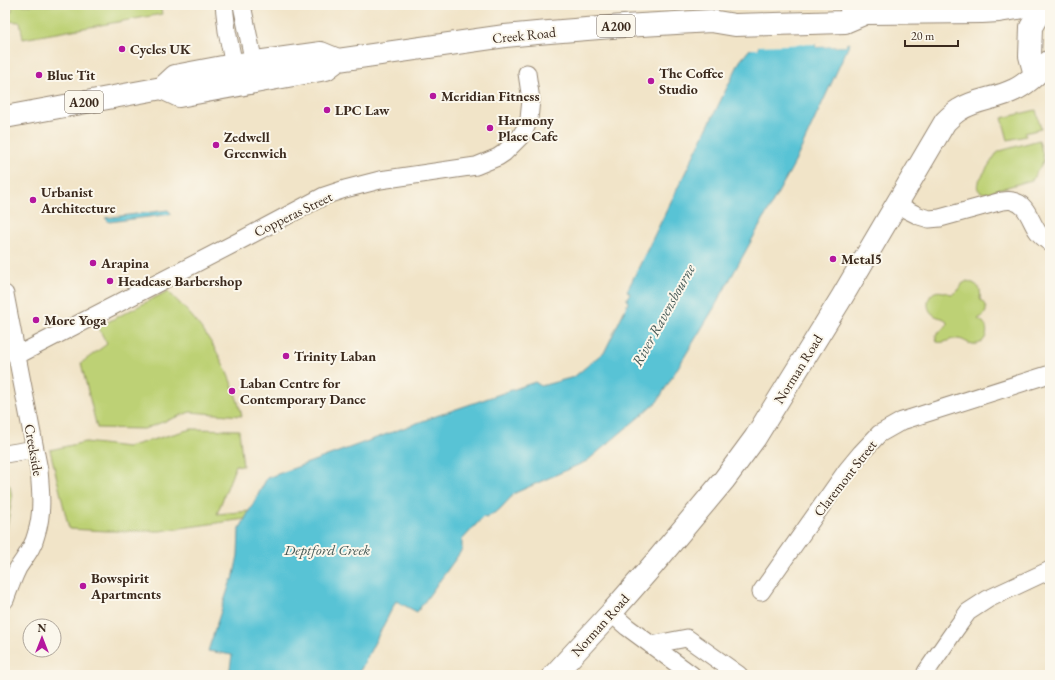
<svg xmlns="http://www.w3.org/2000/svg" width="1055" height="680" viewBox="0 0 1055 680" font-family="'EB Garamond',serif">
<style>
.green{fill:#bdd174;stroke:#7c7e49}
.water{fill:#59c3d5;stroke:#4a767a}
.pier{fill:#f1e4c8}
.lines{fill:none;stroke-linecap:round;stroke-linejoin:round}
.minor-casing{stroke:#968773;stroke-width:19}
.secondary-casing{stroke:#968773;stroke-width:24}
.primary-casing{stroke:#968773;stroke-width:24}
.minor{stroke:#fff;stroke-width:17}
.secondary{stroke:#fff;stroke-width:22}
.primary{stroke:#fff;stroke-width:22}
.poi-dot{fill:#b5179e;stroke:#fbf7ec;stroke-width:1.5}
.labels{text-anchor:middle;dominant-baseline:central;stroke-width:4;stroke-linejoin:round;paint-order:stroke}
.shield{fill:#fbf7ec;stroke:#75685c;stroke-width:1}
.shield-label{font-size:13px;font-weight:bold;fill:#3b2a1e}
.street-label{font-size:14px;fill:#3b2a1e;stroke:#fbf7ec}
.poi-label{font-size:14px;font-weight:bold;fill:#3b2a1e;stroke:#fbf7ec;text-anchor:start}
.water-label{font-size:15px;font-style:italic;fill:#445855;stroke:#fbf7ec}
</style>
<rect width="100%" height="100%" fill="#fbf7ec"/>
<filter id="ink" filterUnits="userSpaceOnUse"><feTurbulence type="fractalNoise" baseFrequency=".025" numOctaves="2"/><feDisplacementMap in="SourceGraphic" scale="8" xChannelSelector="R" yChannelSelector="G"/><feConvolveMatrix kernelMatrix="1 2 1 2 8 2 1 2 1" color-interpolation-filters="sRGB"/></filter>
<filter id="wash" filterUnits="userSpaceOnUse"><feTurbulence type="fractalNoise" baseFrequency=".012" numOctaves="4" result="noise"/><feDisplacementMap in="SourceGraphic" scale="16" xChannelSelector="R" yChannelSelector="G"/><feGaussianBlur stdDeviation="0.9" result="paint"/><feColorMatrix in="noise" values="0 0 0 0 0 0 0 0 0 0 0 0 0 0 0 0 0 1.4 0 .05"/><feComposite in="paint" operator="in"/></filter>
<g filter="url(#wash)">
<rect width="100%" height="100%" fill="#f1e4c8"/>
<path class="green" d="M12,5h148l2,9 -139,25 -3,-17 -15,-1v-9h7z
M1036,110l5,19 -16,4 1,3 -18,4 -6,-22z
M1039,140l5,20 -12,20 -46,13c-7,0 -10,-4 -8,-11l18,-28 4,-3z
M967,281c11,3 15,7 13,18 8,8 9,14 -2,20 3,2 6,3 7,6 5,9 -2,21 -12,19 -6,0 -9,-5 -15,-5 -8,-1 -13,5 -21,3 -5,-13 8,-9 10,-19 -3,-7 -8,-4 -13,-8 -7,-4 -8,-14 -3,-20 6,-7 14,-2 21,-1l4,-2 6,-8z
M168,291c9,10 19,19 27,29 23,28 38,61 47,96l-52,-4 -46,17 -47,-1 -16,-65 26,-19 -9,-17z
M191,429l48,1 4,36 -7,-1 -19,49 33,-3 -5,8 -85,12h-52l-39,-2 -19,-79 35,-8 42,5z
M5,480l5,6 2,12 -7,40z"/>
<path class="water" d="M757,5h57l2,42 30,-1v-2l4,-1 -56,121 -80,144 -57,94 -70,59 -72,32 -16,17 -13,8 -3,-1 -21,23v10l-45,62 -21,-11 -38,74h-129l3,-20 -24,-4 23,-71h2l5,-25 1,-25 28,-52 172,-63 96,-33 6,4 33,-9 31,-26 23,-48 -1,-5 3,-5 -3,-2 113,-230 10,-12 8,-1z
M168,210l4,4 -63,8 -4,-4z"/>
<path class="pier" d="M755,5h61l2,40 26,-1 2,-2v4l-30,1v-3l-58,2v3h-10l2,-2h6z"/>
</g>
<g filter="url(#ink)">
<g class="lines">
<g class="minor-casing">
<path id="minor" d="M224,5l3,26 9,45
M242,5l14,68
M897,205l22,11 10,3 11,-1 62,-17c3,0 7,-1 10,0 15,2 18,20 26,31 3,4 8,8 12,11
M5,294l34,176c2,22 4,44 -3,65 -3,13 -11,22 -18,33 -5,10 -9,21 -13,32
M16,356l229,-118 79,-42 21,-7 35,-9 96,-14 22,-9 6,-4 16,-16 5,-8 4,-10 2,-19 -4,-27
M5,454l30,-5
M761,592l86,-122 14,-17 18,-19 23,-13 148,-47
M611,613l16,14 65,48
M651,645l36,-7 52,37
M926,672l29,-42 13,-18 20,-13 62,-29"/>
</g>
<g class="secondary-casing">
<path id="secondary" d="M1035,75l-5,-19 1,-29 13,-22
M554,675l57,-62 42,-48 71,-85 31,-42 87,-141 103,-175c4,-4 9,-9 14,-12 17,-11 37,-11 55,-20 14,-6 25,-19 36,-29"/>
</g>
<g class="primary-casing">
<path id="primary" d="M851,9l15,4 116,-1 17,-1 38,-6
M162,88l17,8 147,-27 12,-9 167,-24 32,-3 87,-7 87,-5 24,4 110,-3 21,-9
M5,117l157,-29 13,-12 58,-11 88,-12 17,7"/>
</g>
<use href="#minor" class="minor"/>
<use href="#secondary" class="secondary"/>
<use href="#primary" class="primary"/>
</g>
</g>
<g class="poi-dot">
<circle cx="122" cy="49" r="4"/>
<circle cx="39" cy="75" r="4"/>
<circle cx="651" cy="81" r="4"/>
<circle cx="433" cy="96" r="4"/>
<circle cx="327" cy="110" r="4"/>
<circle cx="490" cy="128" r="4"/>
<circle cx="216" cy="145" r="4"/>
<circle cx="33" cy="200" r="4"/>
<circle cx="833" cy="259" r="4"/>
<circle cx="93" cy="263" r="4"/>
<circle cx="110" cy="281" r="4"/>
<circle cx="36" cy="320" r="4"/>
<circle cx="286" cy="356" r="4"/>
<circle cx="232" cy="391" r="4"/>
<circle cx="83" cy="586" r="4"/>
</g>
<g class="labels">
<g class="shield">
<rect x="597" y="15" width="38" height="22" rx="3"/>
<rect x="65" y="91" width="38" height="22" rx="3"/>
</g>
<g class="shield-label">
<text x="616" y="26">A200</text>
<text x="84" y="102">A200</text>
</g>
<g class="street-label">
<text transform="translate(524 35) rotate(-6)">Creek Road</text>
<text transform="translate(293 214) rotate(-26)">Copperas Street</text>
<text transform="translate(798 369) rotate(-58)">Norman Road</text>
<text transform="translate(34 450) rotate(80)">Creekside</text>
<text transform="translate(845 478) rotate(-52)">Claremont Street</text>
<text transform="translate(600 625) rotate(-48)">Norman Road</text>
</g>
<g class="poi-label">
<text x="130" y="49">Cycles UK</text>
<text x="659" y="73">The Coffee<tspan x="659" dy="16">Studio</tspan></text>
<text x="47" y="75">Blue Tit</text>
<text x="441" y="96">Meridian Fitness</text>
<text x="335" y="110">LPC Law</text>
<text x="498" y="120">Harmony<tspan x="498" dy="16">Place Cafe</tspan></text>
<text x="224" y="137">Zedwell<tspan x="224" dy="16">Greenwich</tspan></text>
<text x="41" y="192">Urbanist<tspan x="41" dy="16">Architecture</tspan></text>
<text x="841" y="259">Metal5</text>
<text x="101" y="263">Arapina</text>
<text x="118" y="281">Headcase Barbershop</text>
<text x="44" y="320">More Yoga</text>
<text x="294" y="356">Trinity Laban</text>
<text x="240" y="383">Laban Centre for<tspan x="240" dy="16">Contemporary Dance</tspan></text>
<text x="91" y="578">Bowspirit<tspan x="91" dy="16">Apartments</tspan></text>
</g>
<g class="water-label">
<text transform="translate(663 315) rotate(-61)">River Ravensbourne</text>
<text x="327" y="549">Deptford Creek</text>
</g>
</g>
<rect width="1055" height="680" fill="none" stroke="#fbf7ec" stroke-width="20"/>
<g transform="translate(42 638)"><circle r="19" fill="#fbf7ec" stroke="#aea59a"/>
<path d="M0-3L7 15L0 10L-7 15Z" fill="#b5179e"/>
<text y="-6" font-size="11" font-weight="bold" text-anchor="middle" fill="#3b2a1e">N</text>
</g>
<path d="M905 40v6h53v-6" fill="none" stroke="#3b2a1e" stroke-width="2"/>
<text x="911" y="40" font-size="12" fill="#3b2a1e" stroke="#fbf7ec" stroke-width="3" paint-order="stroke">20 m</text>
</svg>
